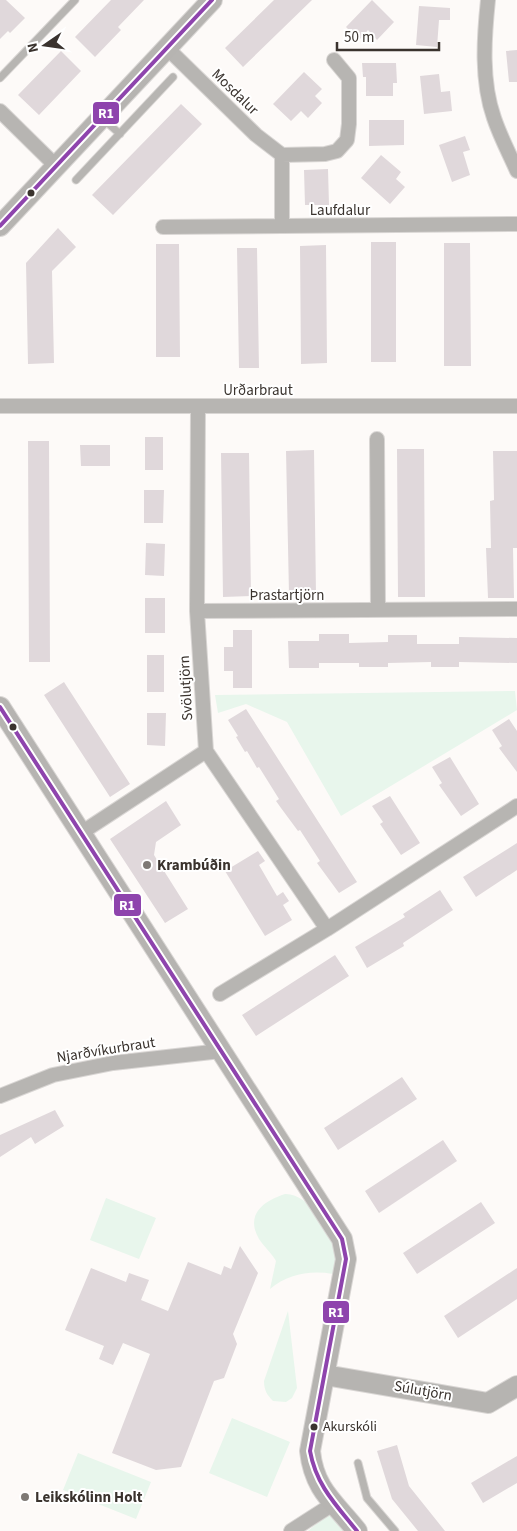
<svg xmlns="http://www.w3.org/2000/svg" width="517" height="1531" viewBox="0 0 517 1531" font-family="'Source Sans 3',sans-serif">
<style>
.green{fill:#e8f6ec}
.building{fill:#e0d8db}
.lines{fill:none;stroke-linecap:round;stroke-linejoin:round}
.lane-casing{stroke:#d9d6d4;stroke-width:9}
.street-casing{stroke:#d9d6d4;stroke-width:16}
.secondary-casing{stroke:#d9d6d4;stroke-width:22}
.lane{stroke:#b7b5b2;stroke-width:7}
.street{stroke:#b7b5b2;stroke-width:14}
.secondary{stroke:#b6b4b1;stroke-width:20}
.bus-1-casing{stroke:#fff;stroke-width:8}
.bus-1{stroke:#8e44ad;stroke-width:4}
.bus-dot{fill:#3a332e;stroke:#fff;stroke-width:2}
.poi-dot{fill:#7e7975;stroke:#fff;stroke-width:2}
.labels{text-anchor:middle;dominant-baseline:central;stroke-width:4;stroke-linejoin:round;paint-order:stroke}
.bus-label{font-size:14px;fill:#3a332e;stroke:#fff;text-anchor:start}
.street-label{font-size:15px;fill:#3a332e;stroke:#fff}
.poi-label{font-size:15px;font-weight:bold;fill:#3a332e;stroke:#fff;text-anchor:start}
.line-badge{stroke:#fff;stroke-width:2}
.badge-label{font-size:14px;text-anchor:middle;font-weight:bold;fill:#fff}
</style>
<rect width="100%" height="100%" fill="#fdfaf8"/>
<path class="green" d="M515,691l2,19 -176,106 -54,-94 -41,-18 -28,9 -3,-18z
M285,1194c25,-1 56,45 53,70 -1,3 -4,7 -5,10 -23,-4 -45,0 -63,15l6,-28c-5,-9 -12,-14 -17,-22 -14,-24 4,-38 26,-45z
M106,1198l50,20 -17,41 -49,-19z
M288,1311l9,77 -5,10 -6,4 -13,-1c-6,-6 -9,-11 -9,-20z
M232,1418l58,24 -23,55 -58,-24z
M78,1453l73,29 -15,37 -73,-29z
M329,1513l14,18h-35z"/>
<path class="building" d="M0,0h6l19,18 -15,15 -2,-2 -8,8z
M111,0h33l-26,27 3,3 -26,27 -20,-20z
M274,0h38l-69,67 -18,-19z
M372,0l22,22 -17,18 -9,-10 -9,10 -13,-13z
M419,6l31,2v12h-11l-2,27 -21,-2z
M517,50v32h-8l-3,-31z
M61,51l20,20 -42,44 -21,-20z
M362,63h34l1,20h-4v13h-27v-19h-3z
M304,72l18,17 -7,7 7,7 -14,15 -7,-7 -10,10 -18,-17z
M439,74l2,18 9,-1 2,20 -28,3 -4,-38z
M181,104l21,20 -89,91 -21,-20z
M369,120h35v25l-35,1z
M465,136l5,14 -7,2 7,23 -18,7 -13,-37z
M381,155l20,17 -5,7 9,8 -15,17 -29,-26z
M328,169l1,36h-24l-1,-35z
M58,228l18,19 -24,24 2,92 -26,1 -2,-101z
M371,242h25v120h-25z
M444,243h26l1,123h-27z
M156,244h23l1,113h-24z
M326,245l1,118 -26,1 -1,-118z
M237,248h20l2,120h-20z
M145,437h18v33h-18z
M28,441h21l1,221h-21z
M80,445h30v21h-29z
M397,449h27l1,148h-27z
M314,450l2,144h-27l-3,-143z
M493,451h24v97h-4l1,50h-26l-2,-50h5l-1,-47 4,-1z
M221,453h28l2,143 -28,1z
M144,490h20l-1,33h-19z
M146,543l19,1 -1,32 -19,-1z
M145,598h20v35h-20z
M233,630h19v58h-19v-17h-9v-24h9z
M319,634h30v9l39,-1v-7h29v9h42v-7l58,1v25l-58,-1v5h-28v-5l-43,1v4h-29v-4h-40v5h-30l-1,-27h31z
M147,655h17v37h-17z
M64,682l66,102 -20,13 -66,-102z
M246,709l111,173 -18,11 -22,-30 3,-2 -20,-31 -2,1 -17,-23 -5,-7 3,-2 -20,-32 -2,1 -10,-17 -2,1 -9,-15 2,-1 -10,-16z
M147,713h19l-1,33 -18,-1z
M509,719l8,12v41l-18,-24 3,-2 -10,-16z
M450,757l29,47 -18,12 -22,-31 3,-2 -10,-16z
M390,796l30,47 -19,12 -21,-31 3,-2 -11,-16z
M166,801l15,24 -25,17 -2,13 34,54 -23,14 -55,-84z
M517,843v27l-41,27 -13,-20z
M258,851l7,10 -6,4 18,31 6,-4 6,9 -6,4 9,15 -27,16 -40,-65z
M440,890l13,20 -50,33 1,3 -37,22 -12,-21 50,-30 -2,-3z
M335,955l14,21 -93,60 -14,-21z
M402,1077l15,22 -79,51 -14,-22z
M55,1110l9,16 -29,18 -4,-7 -31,20v-22z
M443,1140l14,21 -78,52 -14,-22z
M481,1202l14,21 -78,51 -14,-21z
M240,1246l18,27 -25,61 4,10 -13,34 -10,3 -33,86 -25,3 -44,-17 38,-99 -27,-11 -10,22 -14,-6 5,-13 -39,-16 26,-62 35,14 3,-9 20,7 -8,20 27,11 20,-49 33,13 3,-9 7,3z
M517,1268v31l-59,39 -14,-22z
M397,1445l12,41 36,45h-27l-26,-32 -15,-48z
M517,1456v27l-34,20 -12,-20z"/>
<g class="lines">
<g class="lane-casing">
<path id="lane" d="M0,78l75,-78
M103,119l17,15
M76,180l97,-103
M358,1463l9,35 28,33"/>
</g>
<g class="street-casing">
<path id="street" d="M488,0c-4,38 -7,81 6,118 6,18 15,35 23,53
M168,49l88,86 26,20 43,-1 12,-3 10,-11 2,-16v-46l-15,-18
M0,111l57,56
M282,155v70
M163,227l354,-3
M0,406h517
M198,407l-1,204 9,140 121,178 -107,65
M377,439l1,171
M197,611l320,-2
M81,833l125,-82
M327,929l190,-123
M0,1096l53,-21 60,-12 108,-12
M291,1531l42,-27"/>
</g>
<g class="secondary-casing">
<path id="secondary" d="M0,226l212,-226
M0,707l342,532 4,20 -36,192c4,39 25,52 47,80
M325,1375l163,28 29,-17"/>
</g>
<use href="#lane" class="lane"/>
<use href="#street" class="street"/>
<use href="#secondary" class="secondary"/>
<g class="bus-1-casing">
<path id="bus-1" d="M0,226l212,-226
M0,707l342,532 4,20 -36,192c6,34 26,54 47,80"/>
</g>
<use href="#bus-1" class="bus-1"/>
</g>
<g class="bus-dot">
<circle cx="31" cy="193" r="4.5"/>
<circle cx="13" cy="727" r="4.5"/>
<circle cx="314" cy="1427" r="4.5"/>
</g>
<g class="poi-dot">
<circle cx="147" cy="865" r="5"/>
<circle cx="25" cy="1497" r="5"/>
</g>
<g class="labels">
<g class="bus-label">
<text x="323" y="1427">Akurskóli</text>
</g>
<g class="street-label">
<text transform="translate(235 92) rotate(44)">Mosdalur</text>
<text x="340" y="210">Laufdalur</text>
<text x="258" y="390">Urðarbraut</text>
<text x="287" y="595">Þrastartjörn</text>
<text transform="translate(186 688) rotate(-93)">Svölutjörn</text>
<text transform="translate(106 1050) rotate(-9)">Njarðvíkurbraut</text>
<text transform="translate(423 1391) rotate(10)">Súlutjörn</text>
</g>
<g class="poi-label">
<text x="157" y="865">Krambúðin</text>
<text x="35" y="1497">Leikskólinn Holt</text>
</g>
</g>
<g class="line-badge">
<rect x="92" y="101" width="28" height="24" rx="5" fill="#8e44ad"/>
<rect x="113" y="893" width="29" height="24" rx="5" fill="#8e44ad"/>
<rect x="322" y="1300" width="28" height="24" rx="5" fill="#8e44ad"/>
</g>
<g class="badge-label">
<text x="106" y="118">R1</text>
<text x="127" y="910">R1</text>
<text x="336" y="1317">R1</text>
</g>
<g transform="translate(45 45) rotate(257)" stroke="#ffffff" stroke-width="4" paint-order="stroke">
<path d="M0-4L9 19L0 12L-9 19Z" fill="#3a332e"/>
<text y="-8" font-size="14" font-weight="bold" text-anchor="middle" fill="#3a332e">N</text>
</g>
<path d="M337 42v8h102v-8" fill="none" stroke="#3a332e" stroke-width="2.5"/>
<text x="344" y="42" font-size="15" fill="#3a332e" stroke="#ffffff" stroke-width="4" paint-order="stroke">50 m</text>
</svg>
